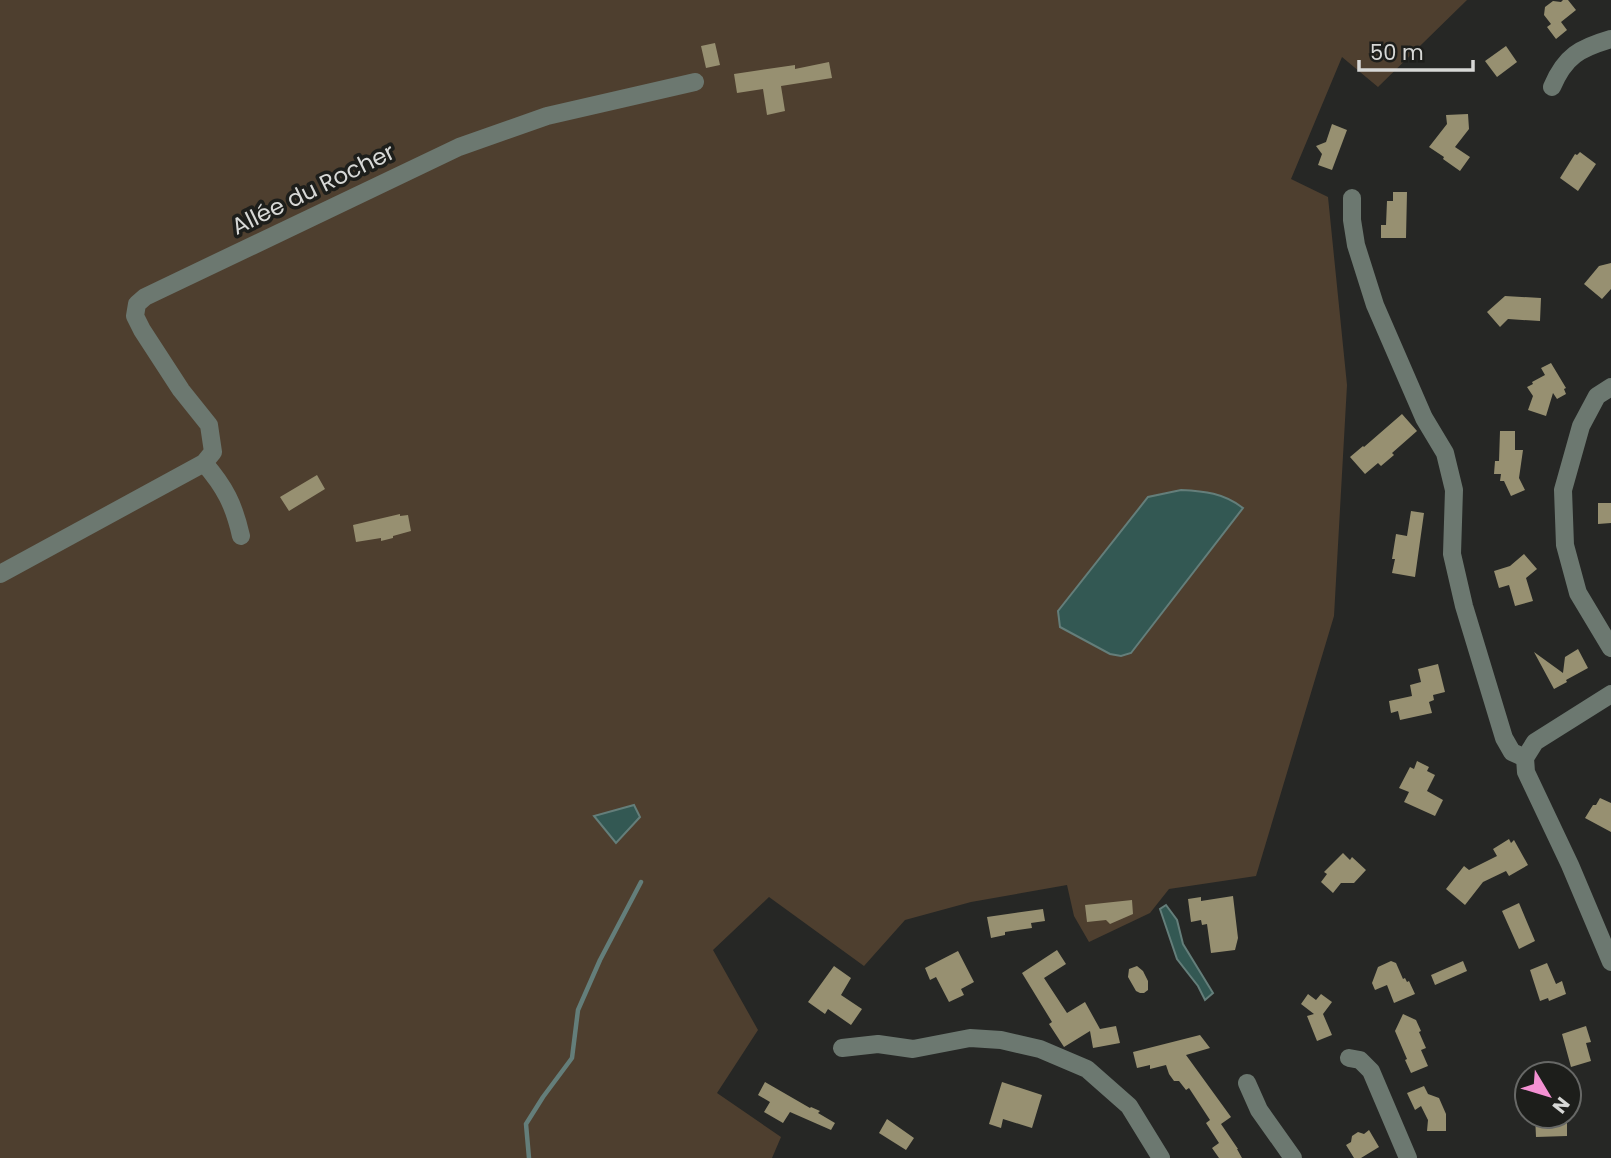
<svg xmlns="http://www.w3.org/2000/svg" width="1611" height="1158" viewBox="0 0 1611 1158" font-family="Poppins,sans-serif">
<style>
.green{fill:#4e3f2f}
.water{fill:#335853;stroke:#647e7a;stroke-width:2}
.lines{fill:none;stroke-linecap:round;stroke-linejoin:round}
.stream{stroke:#647e7a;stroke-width:4.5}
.building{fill:#979071}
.minor{stroke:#6c7870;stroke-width:18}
.labels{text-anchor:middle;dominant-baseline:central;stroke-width:7;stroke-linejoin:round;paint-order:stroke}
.street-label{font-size:23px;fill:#d7d8d6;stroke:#1d1e1b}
</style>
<rect width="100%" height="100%" fill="#262725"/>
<path class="green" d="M0,0h1467l-89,87 -36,-30 -51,122 37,18 19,188 -13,231 -78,260 -87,13 -19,24 -61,29 -15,-26 -7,-31 -96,17 -66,18 -41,46 -95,-69 -56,53 45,80 -41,63 64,44 -9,21h-772z"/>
<path class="water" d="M1181,490c23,1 43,3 62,18l-112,145 -10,3 -11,-2 -50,-27 -2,-16 90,-114z
M634,805l6,12 -24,26 -22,-27z
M1166,905l11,15 6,24 30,49 -8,7 -7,-14 -21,-27 -17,-50z"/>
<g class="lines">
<path class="stream" d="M529,1158l-3,-34 17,-27 29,-39 6,-48 22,-50 41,-78"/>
</g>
<path class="building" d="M1563,0h5l8,10 -15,12 6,8 -11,9 -9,-12 4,-3 -7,-9 1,-8 8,-6 8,1z
M715,43l5,22 -14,3 -5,-22z
M1506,46l11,16 -20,15 -12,-16z
M829,62l3,16 -51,8 4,25 -18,4 -4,-26 -26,4 -3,-19 61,-9v4z
M1468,114l1,15 -14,18 15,10 -10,14 -17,-12 1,-2 -15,-10 18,-23 -1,-9z
M1332,124l15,6 -15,40 -14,-5 4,-11 -6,-8 10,-4z
M1580,152l16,12 -18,27 -18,-13 15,-24 2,1z
M1393,192h14l-1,46h-25v-13h5l1,-24h6z
M1611,263v26l-9,10 -18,-15 15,-18z
M1505,296l36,2 -1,23 -32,-2 -8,8 -13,-15z
M1551,363l15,25 -2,1 2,5 -9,5 -4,-6 -7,23 -18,-6 5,-14 -6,-9 6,-3 -1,-2 13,-7 -4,-7z
M1402,414l15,17 -25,22 2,2 -13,11 -3,-3 -13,11 -15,-17 13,-11 1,1z
M1500,431h15v19h8l-4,28 6,12 -14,6 -7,-15h-4l1,-7h-7l1,-13h4z
M317,475l8,14 -36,22 -9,-14z
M1598,503h13v20l-13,1z
M1411,511l13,2 -9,64 -23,-4 3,-14h-3l4,-25 11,2z
M400,514v2l8,-1 3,16 -18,5v2l-12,3v-3l-25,4 -3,-17z
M1524,554l13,15 -11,9 7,23 -18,5 -6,-21 -10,3 -5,-17 16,-5z
M1578,649l10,19 -22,12 1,2 -13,7 -20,-37 29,21 2,-16z
M1438,664l7,28 -12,3 1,5 -5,2 3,11 -32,7 -2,-9 -7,2 -2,-12 23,-5 -2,-11 11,-3 -3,-13z
M1417,761l12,6 -2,4 8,4 -8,16 16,9 -8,16 -31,-14 5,-10 -10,-4 11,-21 4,2z
M1600,798l11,5v29l-26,-14 8,-13h3z
M1509,839l2,4 3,-3 14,25 -19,11 -3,-5 -23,11 -18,23 -19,-16 18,-23 5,4 28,-14 -4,-7z
M1343,853l7,7 2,-3 14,13 -12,13h-13l-8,10 -12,-11 6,-8 -3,-2z
M1233,896l5,42 -3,12 -24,3 -4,-29 -5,1 -1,-5 -10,2 -3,-23 13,-2v4z
M1132,900l1,14 -23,10 -4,-4 -19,2 -2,-17z
M1519,903l16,38 -16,8 -17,-38z
M1043,909l2,12 -14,2 1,5 -27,4v3l-14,3 -4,-21z
M1057,950l9,14 -22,14 23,35 18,-11 15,27 16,-3 4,17 -27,5 -3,-17 -26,16 -15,-23 3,-2 -30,-49z
M958,951l16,31 -13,7 3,6 -15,7 -13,-25 -6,3 -5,-12z
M1391,961l5,2 7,16 2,-1 2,4 2,-1 6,13 -21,9 -7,-18 -12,5 -3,-7 6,-16z
M1463,961l4,10 -32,14 -4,-10z
M1547,963l9,21 6,-3 4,13 -17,7 -1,-3 -8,3 -10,-31z
M834,966l17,12 -10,17 21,14 -11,16 -23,-16 -3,5 -17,-12z
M1137,966l6,5 5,10v9l-4,3h-4l-4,-2 -8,-14 1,-8z
M1308,994l8,6 5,-6 11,8 -9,12 9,21 -15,6 -10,-25 7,-2 -13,-10z
M1403,1014l13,6 5,11 -2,1 7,16 -5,2 7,16 -17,7 -6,-13 2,-1 -12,-28z
M1586,1026l5,16 -5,1 5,18 -20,6 -9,-33z
M1200,1035l10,13 -24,7 45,62 -10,7 17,25h-1l5,9h-23l-7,-10 7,-5 -13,-20 4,-3 -21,-32 -3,2 -7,-9h-5l-5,-7 -3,-9 -16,4v-4l-13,3 -4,-16z
M765,1082l45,26 1,-1 9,4 -2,2 17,10 -4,7 -41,-18 -7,11 -19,-11 6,-10 -12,-7z
M1002,1082l40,13 -10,33 -29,-9 -2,9 -12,-4z
M1424,1086l4,8 11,4 7,16v17h-19l1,-11 -7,-14 -6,4 -8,-17z
M1535,1116h32v20l-31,1z
M887,1119l27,19 -8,12 -27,-17z
M1369,1130l10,17 -18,11h-7l-8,-13 5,-3 1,-6 6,-4 6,2z"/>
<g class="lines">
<path class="minor" d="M1552,87c13,-31 28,-39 59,-48
M1352,198v22l4,25 19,60 49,113 21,35 9,37 -2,64 12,52 40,132 8,14 13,6
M1611,387l-14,9 -16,30 -18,64 2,55 13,48 33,55
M204,463l9,-11 -4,-27 -28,-35 -39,-60 -7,-14 2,-12 8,-7 314,-150 88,-31 148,-34
M0,574l204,-111c21,24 30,42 37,73
M1525,758l1,14 44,93 41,97
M1525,758l10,-16 76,-48
M842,1048l36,-4 35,5 57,-11 31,2 39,9 47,20 42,37 32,52
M1349,1058l11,2 11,11 37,87
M1247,1083l12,27 34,48"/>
</g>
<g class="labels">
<g class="street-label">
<text transform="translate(313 189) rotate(-26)">Allée du Rocher</text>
</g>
</g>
<g transform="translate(1548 1095) rotate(128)"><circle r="33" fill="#1d1e1b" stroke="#676866" stroke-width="2"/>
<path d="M0-5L12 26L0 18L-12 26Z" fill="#f491d3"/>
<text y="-10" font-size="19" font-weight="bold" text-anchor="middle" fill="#d7d8d6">N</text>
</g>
<path d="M1359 60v10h114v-10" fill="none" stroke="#d7d8d6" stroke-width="3.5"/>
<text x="1370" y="60" font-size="21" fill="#d7d8d6" stroke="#1d1e1b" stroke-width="5" paint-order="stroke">50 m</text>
</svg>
